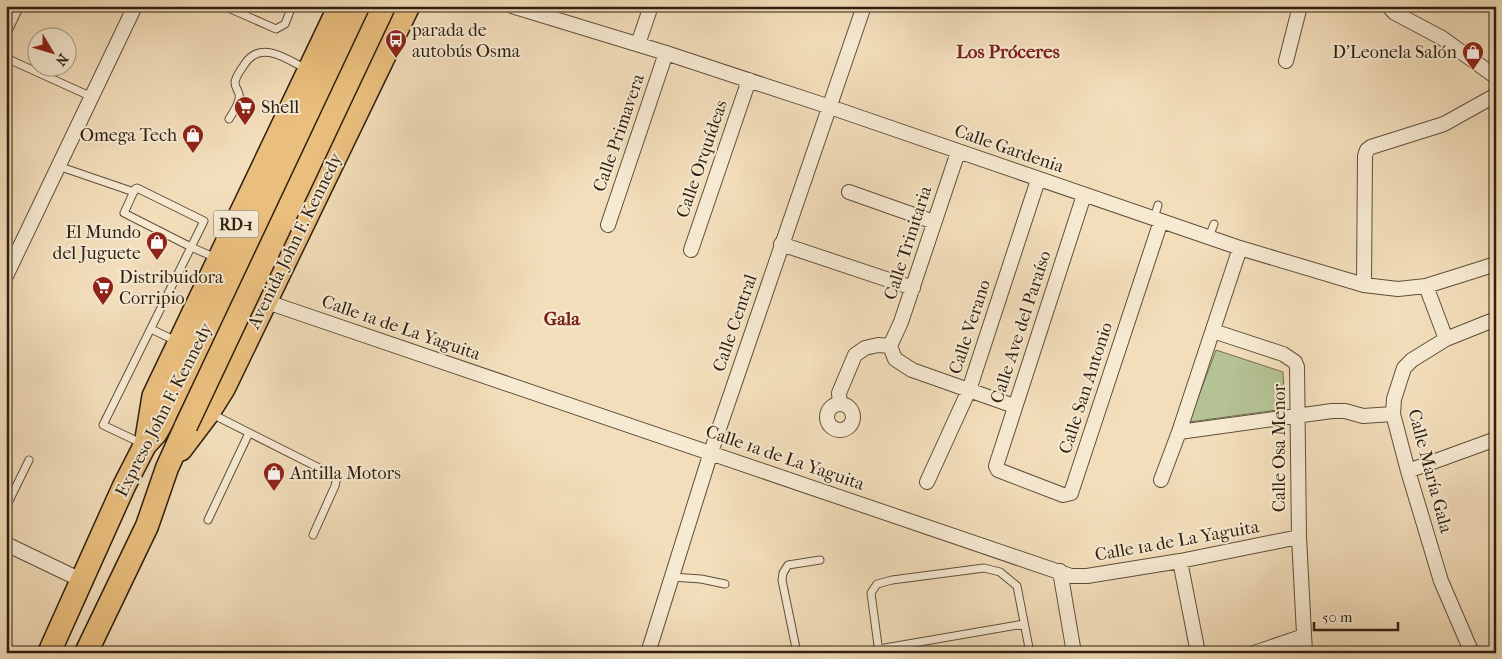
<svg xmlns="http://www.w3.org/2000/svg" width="1502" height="659" viewBox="0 0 1502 659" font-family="'IM FELL French Canon',serif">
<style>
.green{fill:#b5c294;stroke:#717052}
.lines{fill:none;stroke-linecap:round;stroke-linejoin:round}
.service-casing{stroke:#5e4f3a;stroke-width:9}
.minor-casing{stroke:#5e4f3a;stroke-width:16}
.primary-casing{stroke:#2d1f0f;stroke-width:24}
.trunk-casing{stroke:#2d1f0f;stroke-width:25}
.service{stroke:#f7ead3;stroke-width:7}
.minor{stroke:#f7ead3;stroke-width:14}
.primary{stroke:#eabf7e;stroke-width:21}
.trunk{stroke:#eabf7e;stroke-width:22}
.trunk-bridge-casing{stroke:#2d1f0f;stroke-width:25;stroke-linecap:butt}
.trunk-bridge{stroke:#eabf7e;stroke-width:22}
.labels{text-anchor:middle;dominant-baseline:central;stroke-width:4;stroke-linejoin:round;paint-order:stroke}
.shield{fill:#f7ead3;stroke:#6a5c4a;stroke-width:1}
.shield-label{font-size:16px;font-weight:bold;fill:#2d1f0f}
.poi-label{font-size:18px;fill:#2d1f0f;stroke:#f7ead3;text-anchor:start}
.street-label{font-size:18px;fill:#2d1f0f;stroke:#f7ead3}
.neighbourhood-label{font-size:19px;font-weight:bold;fill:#7a1f14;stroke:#f7ead3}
</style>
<rect width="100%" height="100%" fill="#f3debb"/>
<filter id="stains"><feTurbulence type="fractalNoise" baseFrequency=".004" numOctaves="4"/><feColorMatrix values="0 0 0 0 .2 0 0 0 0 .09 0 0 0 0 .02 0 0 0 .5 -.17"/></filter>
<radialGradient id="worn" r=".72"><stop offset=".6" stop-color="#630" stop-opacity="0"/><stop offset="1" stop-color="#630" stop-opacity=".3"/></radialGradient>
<path class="green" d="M1216,350l67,22 2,37 -96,13z"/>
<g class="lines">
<g class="service-casing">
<path id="service" d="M224,6l52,23 9,-5 7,-18
M6,58l86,39
M229,119c4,-7 12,-17 10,-25 -1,-4 -4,-7 -4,-11 0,-6 6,-13 9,-18 16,-26 43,-6 62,4
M58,166l76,26
M1154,218l4,-13
M1209,237l5,-13
M151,329l25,12
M212,414l125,63 -2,9 -22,49
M141,443l-38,-18 101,-204 -67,-33 -2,1 -11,24 67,34 25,11
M6,507l23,-47
M208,520l41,-87
M672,577l29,2 24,5
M879,649l145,-25
M797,653l-15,-73 1,-7 5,-8 32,-5
M879,653l-8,-60 6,-9 15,-4 92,-12 16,4 17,14 13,67"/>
</g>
<g class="minor-casing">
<path id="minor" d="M512,6l154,47 164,54 410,141 124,37 34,4 28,-3 70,-22
M1388,6l7,7 47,25 54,39
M6,27l10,-21
M638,44l13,-38
M1286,61l14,-55
M849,192l85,30
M1084,195l-88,271 2,4 65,25 8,-2 90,-272
M608,225l58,-172
M781,244l132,44
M691,250l58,-170
M6,276l129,-270
M1364,285l1,-129 2,-6 4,-3 73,-23 52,-29
M1426,286l20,53
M267,302l804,274h16l93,-15 119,-24
M1213,331l70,23 12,8 2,5 2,170 6,116
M890,346l11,-24 57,-170
M840,404l-1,-11 16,-38 10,-7 13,-3 12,1 5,13 17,11 102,36
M827 417a13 13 0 1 1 26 0a13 13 0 1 1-26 0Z
M1179,432l153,-21h13l18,5 30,-2
M1408,471l88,-32
M1161,480l18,-48 61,-184
M927,482l42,-92 69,-210
M6,544l75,36
M1180,561l18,92
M1060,571l14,82
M648,653l63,-201 153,-446
M1254,653l50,-17
M1472,653l-31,-72 -33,-110 -15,-57 1,-15 10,-31 8,-8 34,-21 50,-20"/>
</g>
<g class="primary-casing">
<path id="primary" d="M145,445l8,-49 186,-390
M181,450l28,-37 15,-24 185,-383"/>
</g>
<g class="trunk-casing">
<path id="trunk" d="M49,653l75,-167 21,-41 11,-12 5,-9 200,-418
M86,653l61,-127 20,-58 19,-42"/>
</g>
<use href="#service" class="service"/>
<use href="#minor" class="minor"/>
<use href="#primary" class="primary"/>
<use href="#trunk" class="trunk"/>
<g class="trunk-bridge-casing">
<path id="trunk-bridge" d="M186,426l198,-420"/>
</g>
<use href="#trunk-bridge" class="trunk-bridge"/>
</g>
<defs>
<g id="bus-pin" transform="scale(1.125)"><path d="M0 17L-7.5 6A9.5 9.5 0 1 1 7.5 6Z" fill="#8f2418" stroke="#f7ead3"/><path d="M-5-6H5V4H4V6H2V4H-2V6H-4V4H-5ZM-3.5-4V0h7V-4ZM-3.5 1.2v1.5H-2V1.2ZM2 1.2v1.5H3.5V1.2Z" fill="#fff"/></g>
<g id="shop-pin" transform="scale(1.125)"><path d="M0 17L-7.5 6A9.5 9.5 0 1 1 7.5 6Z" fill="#8f2418" stroke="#f7ead3"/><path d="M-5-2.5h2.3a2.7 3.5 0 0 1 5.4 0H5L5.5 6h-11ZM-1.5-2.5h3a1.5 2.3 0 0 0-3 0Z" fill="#fff"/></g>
<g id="supermarket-pin" transform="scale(1.125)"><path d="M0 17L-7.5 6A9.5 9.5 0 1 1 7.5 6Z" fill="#8f2418" stroke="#f7ead3"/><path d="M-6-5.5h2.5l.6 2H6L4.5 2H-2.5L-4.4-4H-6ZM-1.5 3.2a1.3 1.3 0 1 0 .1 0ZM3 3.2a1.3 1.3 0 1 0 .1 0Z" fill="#fff"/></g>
</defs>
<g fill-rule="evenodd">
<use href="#bus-pin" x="396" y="40"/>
<use href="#shop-pin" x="1473" y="52"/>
<use href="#supermarket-pin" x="245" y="107"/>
<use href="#shop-pin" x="193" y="135"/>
<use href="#shop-pin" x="157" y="242"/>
<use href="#supermarket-pin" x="103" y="287"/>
<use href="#shop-pin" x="274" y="473"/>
</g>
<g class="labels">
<rect class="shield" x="213.5" y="210.5" width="45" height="27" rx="4"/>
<g class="shield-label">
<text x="236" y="224">RD-1</text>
</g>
<g class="poi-label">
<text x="412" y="30">parada de<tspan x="412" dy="21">autobús Osma</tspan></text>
<text x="1457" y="52" text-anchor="end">D'Leonela Salón</text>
<text x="261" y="107">Shell</text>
<text x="177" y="135" text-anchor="end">Omega Tech</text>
<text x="141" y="232" text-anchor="end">El Mundo<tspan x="141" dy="21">del Juguete</tspan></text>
<text x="119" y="277">Distribuidora<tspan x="119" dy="21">Corripio</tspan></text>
<text x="290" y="473">Antilla Motors</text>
</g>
<g class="street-label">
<text transform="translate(619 133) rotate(-71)">Calle Primavera</text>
<text transform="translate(1009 149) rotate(19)">Calle Gardenia</text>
<text transform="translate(702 159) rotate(-71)">Calle Orquídeas</text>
<text transform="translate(295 241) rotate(-64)">Avenida John F. Kennedy</text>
<text transform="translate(908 243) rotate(-72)">Calle Trinitaria</text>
<text transform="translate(735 323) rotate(-71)">Calle Central</text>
<text transform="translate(970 327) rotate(-72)">Calle Verano</text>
<text transform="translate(1021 327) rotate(-72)">Calle Ave del Paraíso</text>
<text transform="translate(401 328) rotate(19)">Calle 1a de La Yaguita</text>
<text transform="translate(1086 388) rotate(-72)">Calle San Antonio</text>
<text transform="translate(164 410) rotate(-63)">Expreso John F. Kennedy</text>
<text transform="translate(1279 448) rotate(-90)">Calle Osa Menor</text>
<text transform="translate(785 458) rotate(19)">Calle 1a de La Yaguita</text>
<text transform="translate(1430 471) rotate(75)">Calle María Gala</text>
<text transform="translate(1177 541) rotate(-10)">Calle 1a de La Yaguita</text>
</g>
<g class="neighbourhood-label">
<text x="1008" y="52">Los Próceres</text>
<text x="562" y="319">Gala</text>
</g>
</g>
<rect width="1502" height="659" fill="none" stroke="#f3debb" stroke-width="25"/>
<rect x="8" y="8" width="1487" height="644" fill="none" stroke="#2d1f0f" stroke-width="2.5"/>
<rect x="12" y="12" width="1477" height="634" fill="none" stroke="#2d1f0f"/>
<g transform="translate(52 52) rotate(128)"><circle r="24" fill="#f7ead3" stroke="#a69985"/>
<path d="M0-4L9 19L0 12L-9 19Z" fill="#8f2418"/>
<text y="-8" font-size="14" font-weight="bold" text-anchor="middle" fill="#2d1f0f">N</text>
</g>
<path d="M1314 622v8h84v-8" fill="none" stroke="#2d1f0f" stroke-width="2.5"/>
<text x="1322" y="622" font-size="15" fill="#2d1f0f" stroke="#f7ead3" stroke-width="4" paint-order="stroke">50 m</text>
<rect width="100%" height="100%" filter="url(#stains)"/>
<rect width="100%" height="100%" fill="url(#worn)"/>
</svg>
